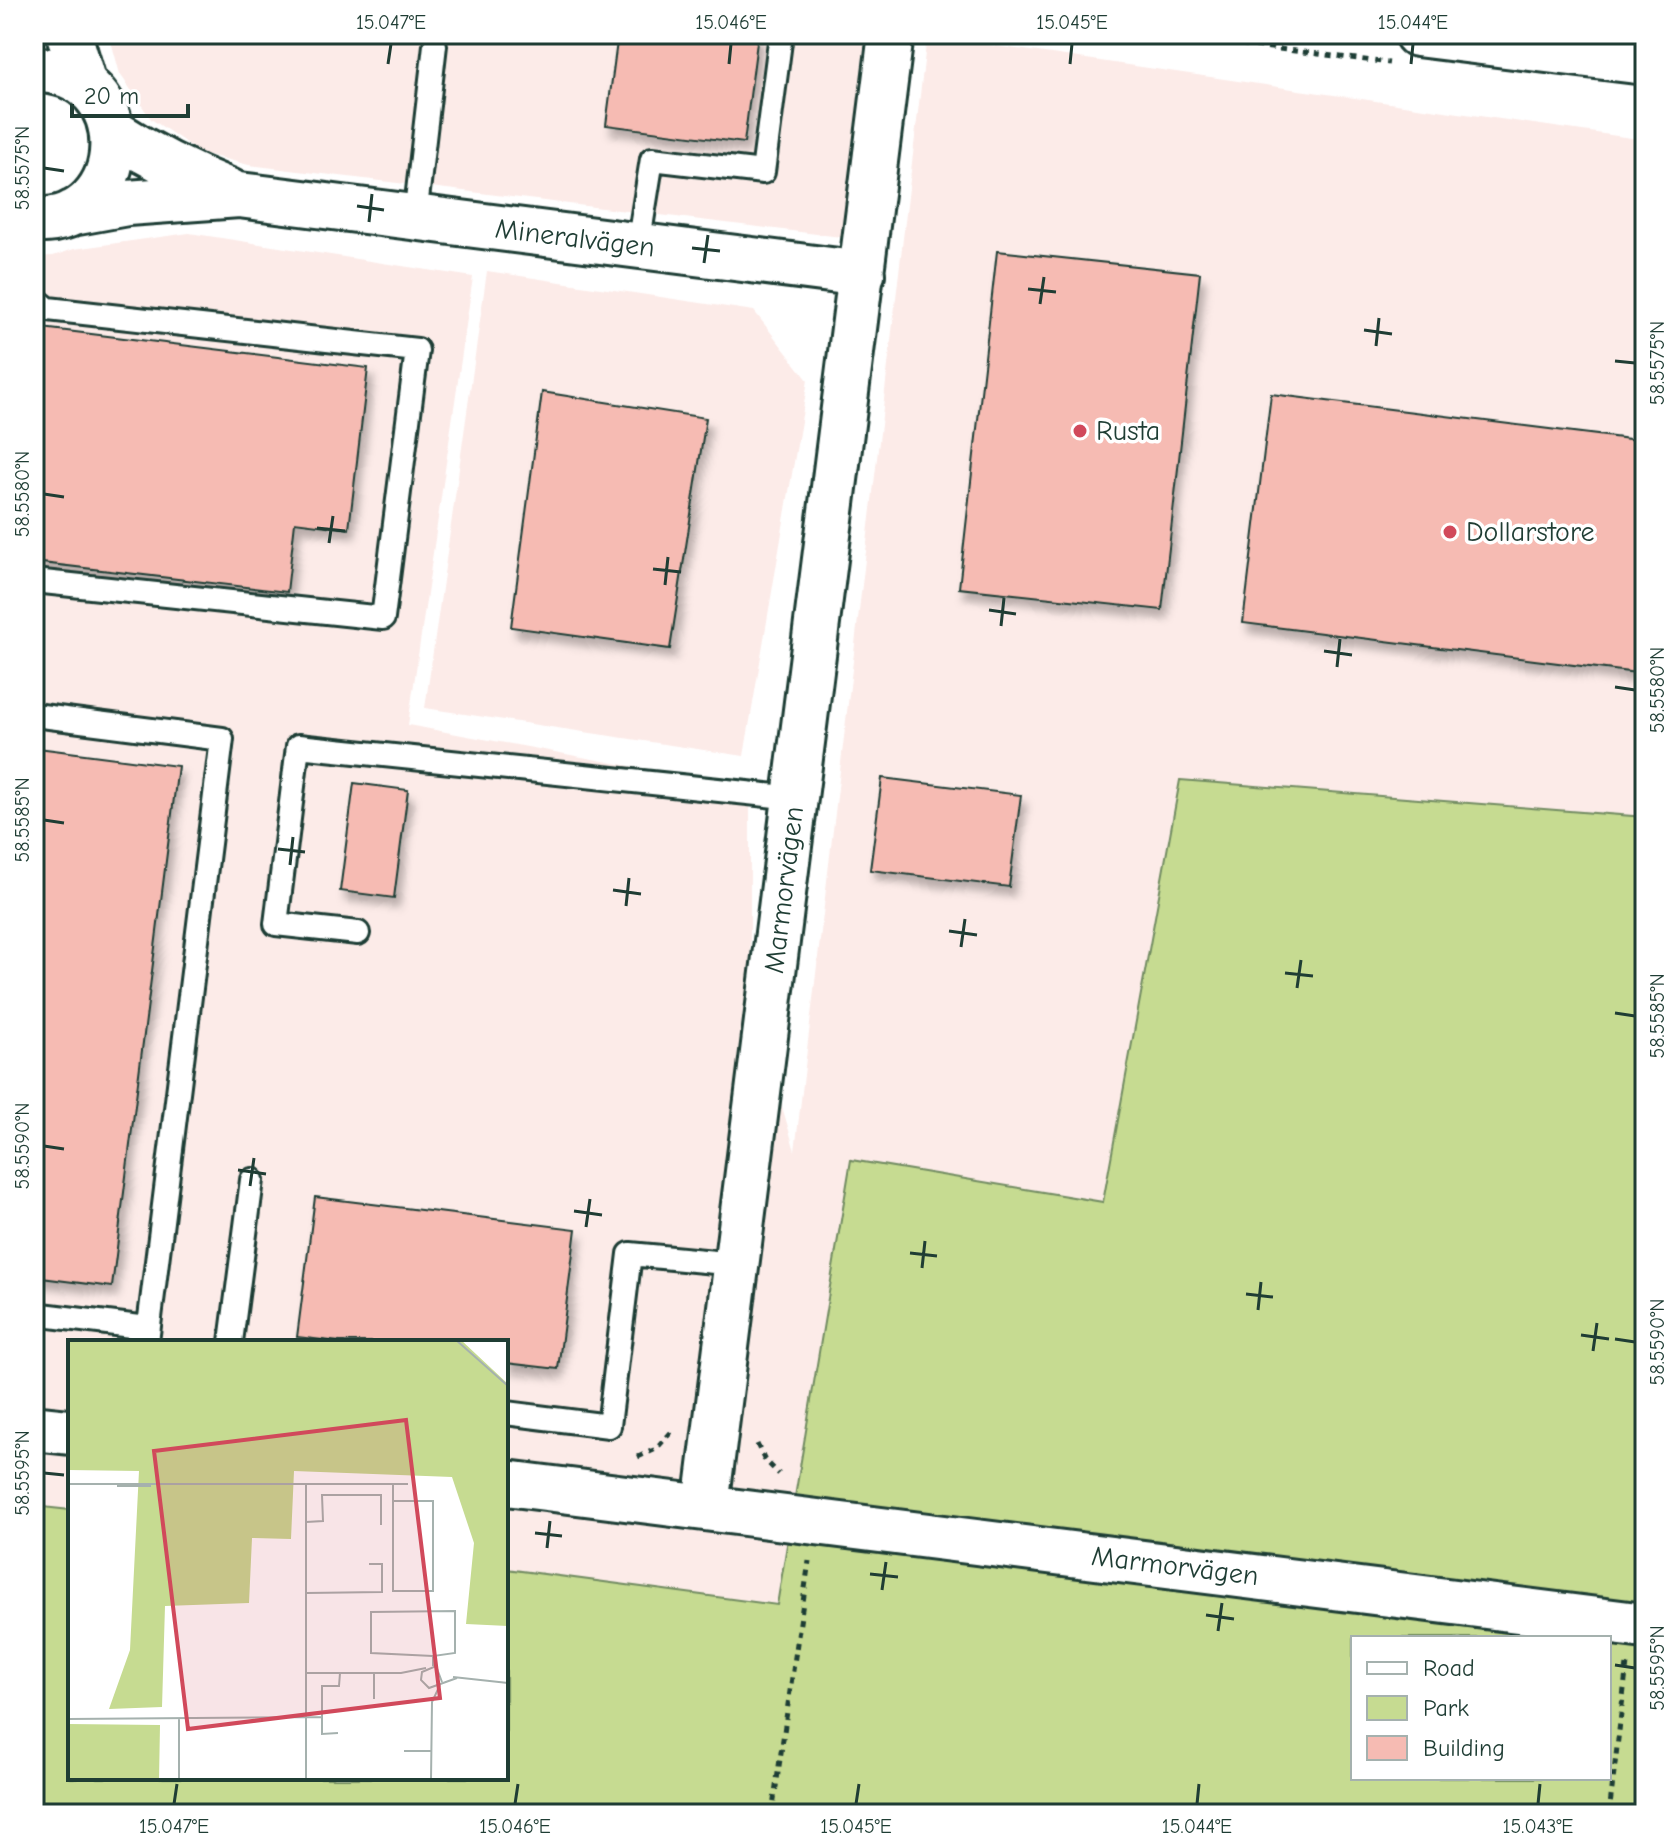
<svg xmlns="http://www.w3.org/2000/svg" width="1679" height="1848" viewBox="0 0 1679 1848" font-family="'Comic Neue',sans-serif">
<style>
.built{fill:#fcebe8}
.green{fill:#c6db91;stroke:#728c62;stroke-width:2;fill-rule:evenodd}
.building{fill:#f6bbb3;stroke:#1f3d34;stroke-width:2;filter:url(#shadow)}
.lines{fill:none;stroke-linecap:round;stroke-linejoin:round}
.service-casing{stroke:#1f3d34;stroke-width:28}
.minor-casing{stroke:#1f3d34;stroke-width:50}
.path{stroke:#1f3d34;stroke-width:5;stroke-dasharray:6 6;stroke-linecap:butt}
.service{stroke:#fff;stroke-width:22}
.minor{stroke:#fff;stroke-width:44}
.ticks{fill:none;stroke:#1f3d34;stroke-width:3}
.poi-dot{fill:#d1495b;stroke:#fff;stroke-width:3}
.labels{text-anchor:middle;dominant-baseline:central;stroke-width:7;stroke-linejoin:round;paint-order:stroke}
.street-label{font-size:28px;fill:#1f3d34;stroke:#fff}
.poi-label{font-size:28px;fill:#1f3d34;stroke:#fff;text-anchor:start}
.inset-road{fill:none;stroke:#a5b1ae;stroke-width:2}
.view{fill:#d1495b;fill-opacity:0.15;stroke:#d1495b;stroke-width:4}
.inset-edge{fill:none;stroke:#1f3d34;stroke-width:4}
.neatline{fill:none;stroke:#1f3d34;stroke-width:3}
.ticks-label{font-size:20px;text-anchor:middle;fill:#1f3d34}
</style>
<defs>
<filter id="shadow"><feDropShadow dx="5" dy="9" stdDeviation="4" flood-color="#0004"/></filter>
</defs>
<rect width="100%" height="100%" fill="#fff"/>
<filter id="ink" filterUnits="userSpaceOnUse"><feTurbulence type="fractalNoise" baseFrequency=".0125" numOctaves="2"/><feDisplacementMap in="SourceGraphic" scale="16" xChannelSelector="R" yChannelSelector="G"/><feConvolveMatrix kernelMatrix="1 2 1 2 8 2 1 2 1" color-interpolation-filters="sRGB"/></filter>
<g filter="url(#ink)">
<path class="built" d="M109,34h757l-25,203 -592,-72 -48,-12 -50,-34 -31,-45z
M927,36l718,104v677l-465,-37 -77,423 -252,-43 -74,446 -271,-37v-227h-436v168l-36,-4v-1249l19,-1 21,-7 115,-16 284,44 -65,448 342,63v209l45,154z
M487,271l267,40 54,69 -64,376 -319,-48z"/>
<path class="green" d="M1180,780l465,37v997h-1611v-308l36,4v268h436v-209l271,36 74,-445 252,42zM1353,1638h256v140h-256z"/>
<path class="building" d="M618,34h140l-14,109 -138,-18z
M997,251l203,22 -38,337 -203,-22z
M34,327l334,41 -19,161 -54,-7 -8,70 -253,-30z
M542,392l164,26 -36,231 -159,-22z
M1271,394l374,47v233l-402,-51z
M38,748l140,18 -66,521 -78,-10v-501z
M882,778l139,17 -12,92 -139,-17z
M354,783l54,7 -14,108 -54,-7z
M315,1197l261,32 -18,140 -52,-6v-21h-166l-43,-5z"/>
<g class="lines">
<g class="service-casing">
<path id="service" d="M415,217l20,-172
M638,246l14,-87 111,13 18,-138
M34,298l14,11 369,41 -34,268 -349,-37
M34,715l188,24 -75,603
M358,933l-82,-9 22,-178 497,52
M34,1314l114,14
M231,1342l21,-162
M506,1413l103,13 21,-172 106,10"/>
</g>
<g class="minor-casing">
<path id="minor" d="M69,34l15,50
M1417,34l228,28
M34,70c108,-2 101,156 0,150
M113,132c37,24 75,43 116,59
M72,213l55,-10 112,-8 623,79
M42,1429l28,3
M506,1483l1139,143
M706,1506l185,-1472"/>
</g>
<path class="path" d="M1160,34l229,29
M757,1444l7,15 15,15
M638,1457l18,-8 18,-20
M772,1814l37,-253
M1609,1814l18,-150"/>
<use href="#service" class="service"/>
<use href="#minor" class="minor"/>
</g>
</g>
<path class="ticks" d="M388,64l3,-20M729,64l2,-20M1070,64l2,-20M1411,64l2,-20M44,168l20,3M357,206l27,4M369,222l3,-28M692,248l28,3M704,263l4,-28M1028,289l28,3M1040,304l4,-27M1364,330l28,4M1376,346l3,-28M1615,361l20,2M44,494l20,3M317,528l28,3M329,543l4,-27M653,569l28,3M665,585l3,-28M989,610l27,4M1001,626l3,-28M1324,651l28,4M1337,667l3,-28M1615,687l20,3M44,820l20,3M278,849l27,3M290,865l3,-28M613,890l28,4M626,906l3,-28M949,931l28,4M961,947l4,-28M1285,973l28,3M1297,988l4,-28M1615,1013l20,3M44,1146l20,3M238,1170l28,4M250,1186l4,-28M574,1211l28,4M586,1227l4,-28M910,1253l27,3M922,1268l3,-27M1246,1294l27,3M1258,1310l3,-28M1581,1335l28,4M1615,1339l20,3M1593,1351l4,-28M44,1473l20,2M535,1533l27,3M547,1548l3,-27M870,1574l28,3M882,1590l4,-28M1206,1615l28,4M1218,1631l4,-28M1615,1665l20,3M174,1804l3,-20M515,1804l3,-20M856,1804l3,-20M1197,1804l2,-20M1538,1804l2,-20"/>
<g class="poi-dot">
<circle cx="1080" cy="431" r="8"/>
<circle cx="1450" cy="532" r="8"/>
</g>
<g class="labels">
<g class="street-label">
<text transform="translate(575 238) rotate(7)">Mineralvägen</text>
<text transform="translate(784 890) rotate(-83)">Marmorvägen</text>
<text transform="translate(1175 1566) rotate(7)">Marmorvägen</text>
</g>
<g class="poi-label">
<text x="1096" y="431">Rusta</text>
<text x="1466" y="532">Dollarstore</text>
</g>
</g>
<g transform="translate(68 1340)">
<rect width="440" height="440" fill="#fff"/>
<path d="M0,0h393l47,44v242l-42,-2 8,-81 -22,-66 -158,-6 -3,68 -39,-1 -3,65 -84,3 -3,101 -53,2 21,-59 9,-179 -71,-1zM0,384l92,1 -1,55h-91z" fill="#c6db91"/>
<path class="inset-road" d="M388,0l52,46M0,144h340M325,144v107h40v-90h-40M49,146h34M238,182l17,-1 -1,-26h59v30M238,253l76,-1v-28h-13M365,326v-10l22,-3v-42l-84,1v41l62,3M238,333h95l25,-5M306,333v26M385,337l55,6M374,342l-6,-16 -14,6 -1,8 8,8 28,-10M254,377v17l16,-1M0,379l254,-2v-31h17l1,-13M111,379v61M336,411h27M238,440v-295M363,440l1,-78 8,-17"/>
<path class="view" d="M338,80l34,278 -252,31 -34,-278z"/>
<rect width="440" height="440" class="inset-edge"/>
</g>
<rect width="1679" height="1848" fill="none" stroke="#fff" stroke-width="88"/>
<rect x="1351" y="1636" width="260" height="144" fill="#ffffff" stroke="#a5b1ae" stroke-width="2"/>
<rect x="1367" y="1662" width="40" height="12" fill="#ffffff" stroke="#a5b1ae" stroke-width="2"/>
<text x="1423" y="1676" font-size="24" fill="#1f3d34">Road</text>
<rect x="1367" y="1696" width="40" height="24" fill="#c6db91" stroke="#a5b1ae" stroke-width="2"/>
<text x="1423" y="1716" font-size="24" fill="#1f3d34">Park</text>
<rect x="1367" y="1736" width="40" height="24" fill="#f6bbb3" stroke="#a5b1ae" stroke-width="2"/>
<text x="1423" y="1756" font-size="24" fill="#1f3d34">Building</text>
<path d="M72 104v12h116v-12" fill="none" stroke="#1f3d34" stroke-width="4"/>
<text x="84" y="104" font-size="24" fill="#1f3d34" stroke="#ffffff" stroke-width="6" paint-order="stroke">20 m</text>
<rect x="44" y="44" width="1591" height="1760" class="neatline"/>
<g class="ticks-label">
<text x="391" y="29">15.047°E</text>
<text x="731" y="29">15.046°E</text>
<text x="1072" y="29">15.045°E</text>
<text x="1413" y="29">15.044°E</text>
<text transform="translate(22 168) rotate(-90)" y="7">58.5575°N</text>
<text transform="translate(1657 363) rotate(-90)" y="7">58.5575°N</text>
<text transform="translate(22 494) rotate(-90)" y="7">58.5580°N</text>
<text transform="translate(1657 690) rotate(-90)" y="7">58.5580°N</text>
<text transform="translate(22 820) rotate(-90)" y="7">58.5585°N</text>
<text transform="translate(1657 1016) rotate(-90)" y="7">58.5585°N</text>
<text transform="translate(22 1146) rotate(-90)" y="7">58.5590°N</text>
<text transform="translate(1657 1342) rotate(-90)" y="7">58.5590°N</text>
<text transform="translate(22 1473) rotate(-90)" y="7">58.5595°N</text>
<text transform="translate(1657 1668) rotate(-90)" y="7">58.5595°N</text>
<text x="174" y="1833">15.047°E</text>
<text x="515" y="1833">15.046°E</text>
<text x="856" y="1833">15.045°E</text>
<text x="1197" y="1833">15.044°E</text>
<text x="1538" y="1833">15.043°E</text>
</g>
</svg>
